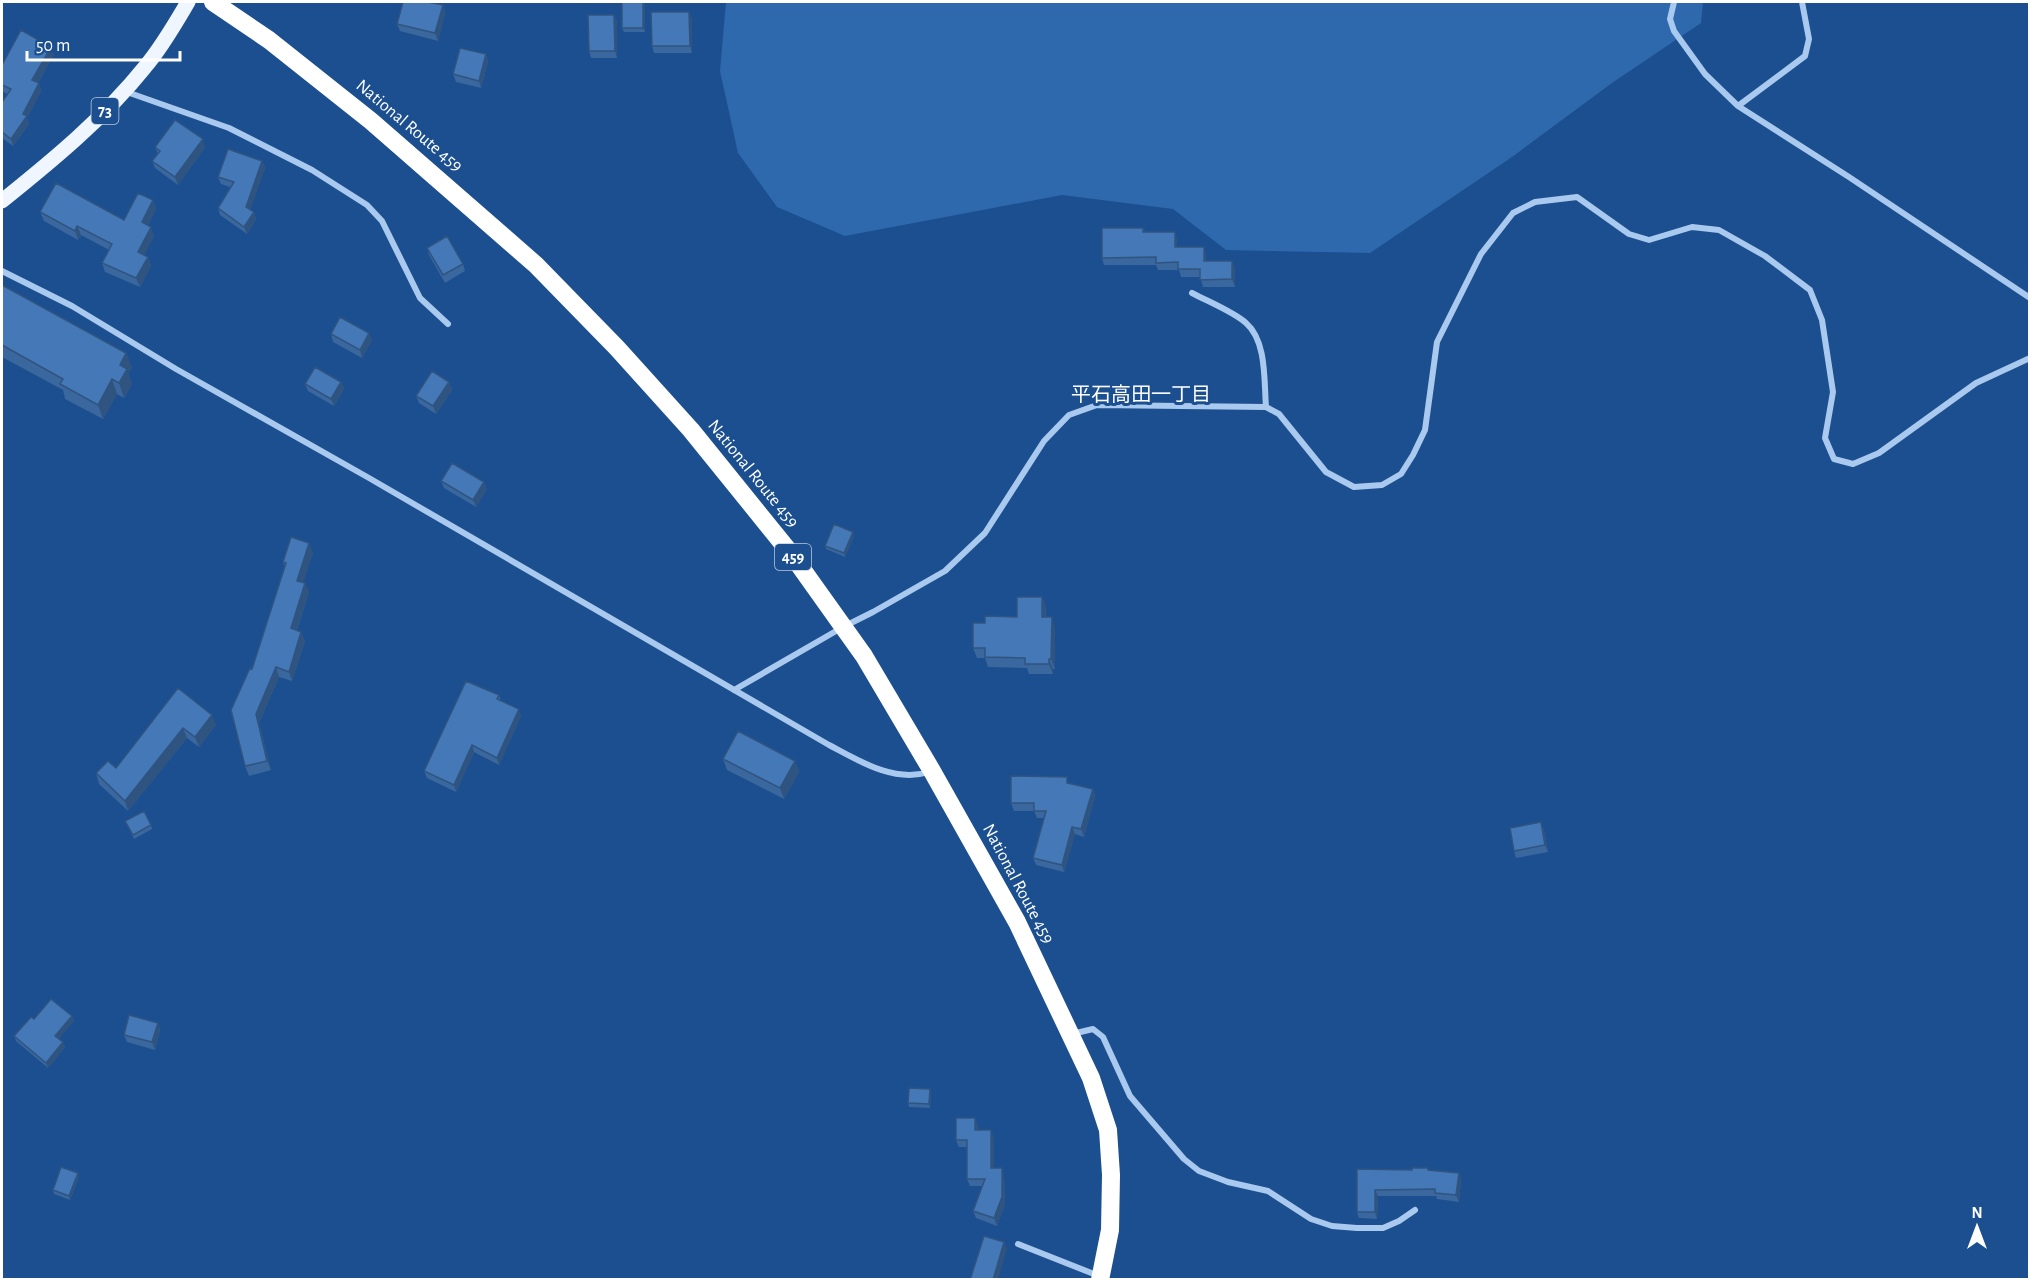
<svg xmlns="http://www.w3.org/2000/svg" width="2031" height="1281" viewBox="0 0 2031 1281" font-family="'Alegreya Sans','Noto Sans JP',sans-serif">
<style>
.green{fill:#2e69ad}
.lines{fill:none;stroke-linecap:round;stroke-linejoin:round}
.street{stroke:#a9c9ee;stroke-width:6}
.primary{stroke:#f0f6ff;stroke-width:15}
.highway{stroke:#fff;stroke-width:18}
.wall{fill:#3a679d}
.shaded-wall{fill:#305480}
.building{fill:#4478b7;stroke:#305480;stroke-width:1.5}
.labels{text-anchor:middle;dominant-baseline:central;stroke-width:6;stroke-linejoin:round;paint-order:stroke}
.shield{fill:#1b4f8f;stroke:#bbcadd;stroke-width:1.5}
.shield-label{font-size:16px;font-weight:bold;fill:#fff}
.street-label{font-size:18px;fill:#fff;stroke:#1b4f8f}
.neighbourhood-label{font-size:20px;fill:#fff;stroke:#1b4f8f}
</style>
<rect width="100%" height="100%" fill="#1b4f8f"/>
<path class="green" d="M726,2h977l-2,21 -89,60 -100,74 -142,96 -144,-3 -53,-41 -111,-14 -217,41 -68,-29 -39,-54 -18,-82z"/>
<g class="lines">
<path class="street" d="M1674,2l-4,17 4,12 31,43 33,32 111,71 181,121
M124,91l105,37 83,42 55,35 15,16 38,77 28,26
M1738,106l67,-50 4,-17 -7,-37
M2,271l70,35 104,63 193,109 460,267c30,16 65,38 100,27
M1192,293c15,8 42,19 54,30 21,18 18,59 20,84
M734,690l109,-63 30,-15 72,-41 40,-38 59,-92 25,-26 28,-10 169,2 13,7 47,58 28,15 28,-2 19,-11 12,-19 12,-25 12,-88 44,-88 32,-41 22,-11 42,-5 52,37 20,6 43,-13 27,3 46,26 45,34 12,30 11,72 -8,46 9,21 19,5 26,-11 97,-70 54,-25
M1072,1034l21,-5 10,8 27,59 54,63 15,12 29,11 40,9 43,28 21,7 25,2h26l16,-7 16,-11
M1018,1244l81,32"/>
<path class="primary" d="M2,201c51,-41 102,-83 143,-134 17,-20 30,-43 43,-65"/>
<path class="highway" d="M213,2l56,38 102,81 165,144 81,83 74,82 101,125 72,101 68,115 85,151 74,156 17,52 3,45 -1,55 -10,50"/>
</g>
<path class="wall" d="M645,2v30h-21l-2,-4z
M443,5l2,8 -7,28 -38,-10 -3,-7z
M614,15l3,7v36h-26l-2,-7z
M692,19v34h-38l-2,-7z
M54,54l-16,29 3,8 -14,27 2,6 -16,22 -11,-8v-36l5,-8 -5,-3v-26z
M486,54l2,8 -7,26 -25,-6 -3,-8z
M155,147h50l-27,38 -23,-17 -3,-7 6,-7z
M262,161l3,7 -15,41 4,3 2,7 -9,15 -27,-19 -2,-7 12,-21 -9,-3 -3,-7z
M153,200l3,9 -8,16 6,11 -10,19 4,2 3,9 -11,21 -35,-15 -3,-9 7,-13 -28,-15 -3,5 -34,-19 -4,-9 84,8z
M1143,228l2,4 32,7v8l29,7v7l29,7v19h-32l-3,-10h-19l-2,-7h-21l-2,-5h-52l-2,-7z
M427,248l36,16 2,7 -20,12 -16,-28z
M2,285l124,68 6,15 -4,5 4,11 -8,14 -7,-4 -14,25 -38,-20 -2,-9 -61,-33z
M331,334l41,6 -10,18 -29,-16z
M341,382l3,7 -10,17 -26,-15 -3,-7z
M449,382l3,8 -16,24 -17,-11 -3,-7z
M441,481l46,8 -11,18 -32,-19z
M854,536l-9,21 -19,-8 -1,-3z
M313,553l-10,29 2,1 4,9 -12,38 4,2 4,9 -13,40 -13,-4 -20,46 12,47 -22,6 -4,-10 7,-97 33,-101 -2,-6z
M1042,597l4,10v10l9,11v41h-2v5h-24l-2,-6 -39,-1 -3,-9h-8l-4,-10 12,-25 32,-6z
M178,688l38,37 -17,22 -12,-9 -59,73 -29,-27 -3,-11 20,-5z
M499,695l2,6 20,15 -22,49 -25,-13 -18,40 -29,-14 -3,-7z
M723,759l72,2 4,11 -15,27 -57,-29z
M1070,783l23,6 2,7 -11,41 -9,-3 -11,38 -28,-7 -3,-7 11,-40h-7l-3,-7h-20l-3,-8z
M125,821l26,4 1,4 -18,10z
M1541,822l3,8 4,22 -32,6 -2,-7z
M72,1016l2,5 -16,18 7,8 -17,21 -32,-27 -2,-5 20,-17z
M158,1023l2,7 -5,20 -28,-8 -3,-7z
M930,1089l1,3 -1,16 -21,-1 -1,-4z
M978,1125v5l16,8v30l10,8 1,28 -8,22 -21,-8 -3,-7 9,-25h-12l-3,-7v-32h-8l-3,-7z
M1357,1169l71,1 31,3 2,6 -2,23 -22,-3 -1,-3h-58l-1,23 -18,-1 -2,-6z
M79,1176l-9,24 -16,-6 -1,-4z"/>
<path class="shaded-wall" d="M643,2h2v30l-2,-4z
M443,5l2,8 -7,28 -3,-8z
M689,12l3,7v34l-2,-7z
M614,15l3,7v36l-2,-7z
M51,47l3,7 -19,34 -3,-8z
M486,54l2,8 -7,26 -2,-7z
M39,83l2,8 -14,27 2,6 -16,22 -2,-7z
M203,139l2,8 -27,38 -3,-8z
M262,161l3,7 -16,46 -3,-7z
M153,200l3,9 -11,22 -3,-9z
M254,212l2,7 -9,15 -3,-7z
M77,226l4,9 -3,5 -3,-9z
M151,227l3,9 -13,25 -3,-9z
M1175,232l2,7v15l-2,-7z
M1204,247l2,7v14l-2,-7z
M148,257l3,9 -11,21 -4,-9z
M1232,261l3,7v19l-3,-8z
M369,333l3,7 -10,18 -2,-8z
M126,353l6,15 -4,5 4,11 -8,14 -5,-15 1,-18z
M112,379l5,15 -14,25 -5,-14z
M341,382l3,7 -10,17 -3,-7z
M449,382l3,8 -16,24 -3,-8z
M484,482l3,7 -11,18 -3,-7z
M853,532l1,4 -9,21 -1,-4z
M309,543l4,10 -12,37 -4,-9z
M305,583l4,9 -15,46 -3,-10z
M1042,597l4,10 -1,20 -3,-10z
M1052,617l3,11v41l-4,-10z
M301,632l4,9 -13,40 -3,-9z
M1049,659l4,10v5l-4,-10z
M276,667l3,10 -20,46 12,47 -4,-9 -11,-47z
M519,709l2,7 -22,49 -2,-7z
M212,715l4,10 -17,22 -4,-10z
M183,728l4,10 -59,73 -3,-10z
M472,745l2,7 -18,40 -2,-7z
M795,761l4,11 -15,27 -4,-11z
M1093,789l2,7 -11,41 -3,-8z
M1541,822l3,8 4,22 -3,-7z
M1072,827l3,7 -11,38 -2,-7z
M72,1016l2,5 -17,20 -2,-5z
M158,1023l2,7 -5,20 -3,-8z
M63,1042l2,5 -17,21 -2,-5z
M930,1089l1,3 -1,16 -1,-4z
M975,1118l3,7v13l-3,-8z
M991,1130l3,8v38l-3,-8z
M1002,1168l2,8 1,28 -8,22 -3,-8z
M78,1173l1,3 -9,24 -1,-4z
M1459,1173l2,6 -2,23 -3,-7z
M1375,1190l3,6 -1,23 -2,-7z
M1004,1242l3,7 -9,31h-5z"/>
<path class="building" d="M403,2h25l15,3 -8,28 -38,-9z
M622,2h21v26h-21z
M651,12h38l1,34h-38z
M588,15h26l1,36h-26z
M21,30l30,17 -19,33 7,3 -16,31 4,2 -16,23 -9,-7v-30l9,-13 -9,-4v-20z
M460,48l26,6 -7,27 -26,-7z
M175,120l28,19 -28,38 -23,-16 8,-10 -5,-4z
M228,149l34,12 -16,46 8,5 -10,15 -26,-19 16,-26 -16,-5z
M56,183l68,37 14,-27 15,7 -11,22 9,5 -13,25 10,5 -12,21 -34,-15 10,-19 -35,-18 -2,5 -35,-19z
M1102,228h41v4h32v15h29v14h28v18l-32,1v-11h-22v-7l-22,1v-6l-54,1z
M447,236l16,28 -20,11 -16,-27z
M2,285l124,68 -6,12 7,4 -8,14 -7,-4 -14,26 -38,-21 3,-5 -61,-34z
M340,317l29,16 -9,17 -29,-16z
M315,367l26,15 -10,17 -26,-15z
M432,371l17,11 -16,24 -17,-10z
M452,463l32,19 -11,18 -32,-19z
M834,524l19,8 -9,21 -19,-7z
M291,537l18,6 -12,38 8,2 -14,45 10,4 -12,40 -13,-5 -20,47 11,47 -22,5 -14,-56 19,-42 2,1 34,-106 -3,-1z
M1017,597h25v20h10l-1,42h-2v5h-24v-6l-40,-1v-9h-12v-25h12v-7l32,1z
M466,681l33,14 -2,4 22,10 -22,49 -25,-13 -18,40 -30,-14z
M178,688l34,27 -17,22 -12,-9 -58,73 -29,-28 12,-12 8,7z
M738,731l57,30 -15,27 -57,-29z
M1011,776l56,1v6l26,6 -12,40 -9,-2 -10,38 -29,-7 13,-47h-12v-8h-23z
M144,811l7,14 -18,10 -8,-14z
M1541,822l4,23 -31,6 -4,-23z
M51,999l21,17 -17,20 8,6 -17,21 -32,-27 17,-19 3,2z
M129,1015l29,8 -6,19 -28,-7z
M909,1088l21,1 -1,15 -21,-1z
M956,1118h19v12h16v38h11v29l-8,21 -21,-7 12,-32h-18v-39h-11z
M61,1167l17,6 -9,23 -16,-6z
M1412,1168h16v2l31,3 -3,22 -21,-2v-4l-60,1v22h-18v-43l55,1z
M984,1236l20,6 -11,38h-23z"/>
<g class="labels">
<g class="shield">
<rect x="91.5" y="98" width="27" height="26" rx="4.5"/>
<rect x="775" y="544" width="36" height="26" rx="4.5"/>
</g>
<g class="shield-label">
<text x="105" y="111">73</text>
<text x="793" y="557">459</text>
</g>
<g class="street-label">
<text transform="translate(409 126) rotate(40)">National Route 459</text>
<text transform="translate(753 474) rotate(51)">National Route 459</text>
<text transform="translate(1018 884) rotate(62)">National Route 459</text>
</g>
<g class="neighbourhood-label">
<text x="1141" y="395">平石高田一丁目</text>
</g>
</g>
<rect width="2031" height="1281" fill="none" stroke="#ffffff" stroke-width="6"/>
<g transform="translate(1977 1227)" stroke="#1b4f8f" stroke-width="4.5" paint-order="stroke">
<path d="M0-4.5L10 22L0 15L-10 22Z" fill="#ffffff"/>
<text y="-9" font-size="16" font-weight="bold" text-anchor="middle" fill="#ffffff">N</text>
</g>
<path d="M27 51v9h153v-9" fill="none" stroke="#ffffff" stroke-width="3"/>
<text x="36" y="51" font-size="18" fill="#ffffff" stroke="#1b4f8f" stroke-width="4.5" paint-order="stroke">50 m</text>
</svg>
